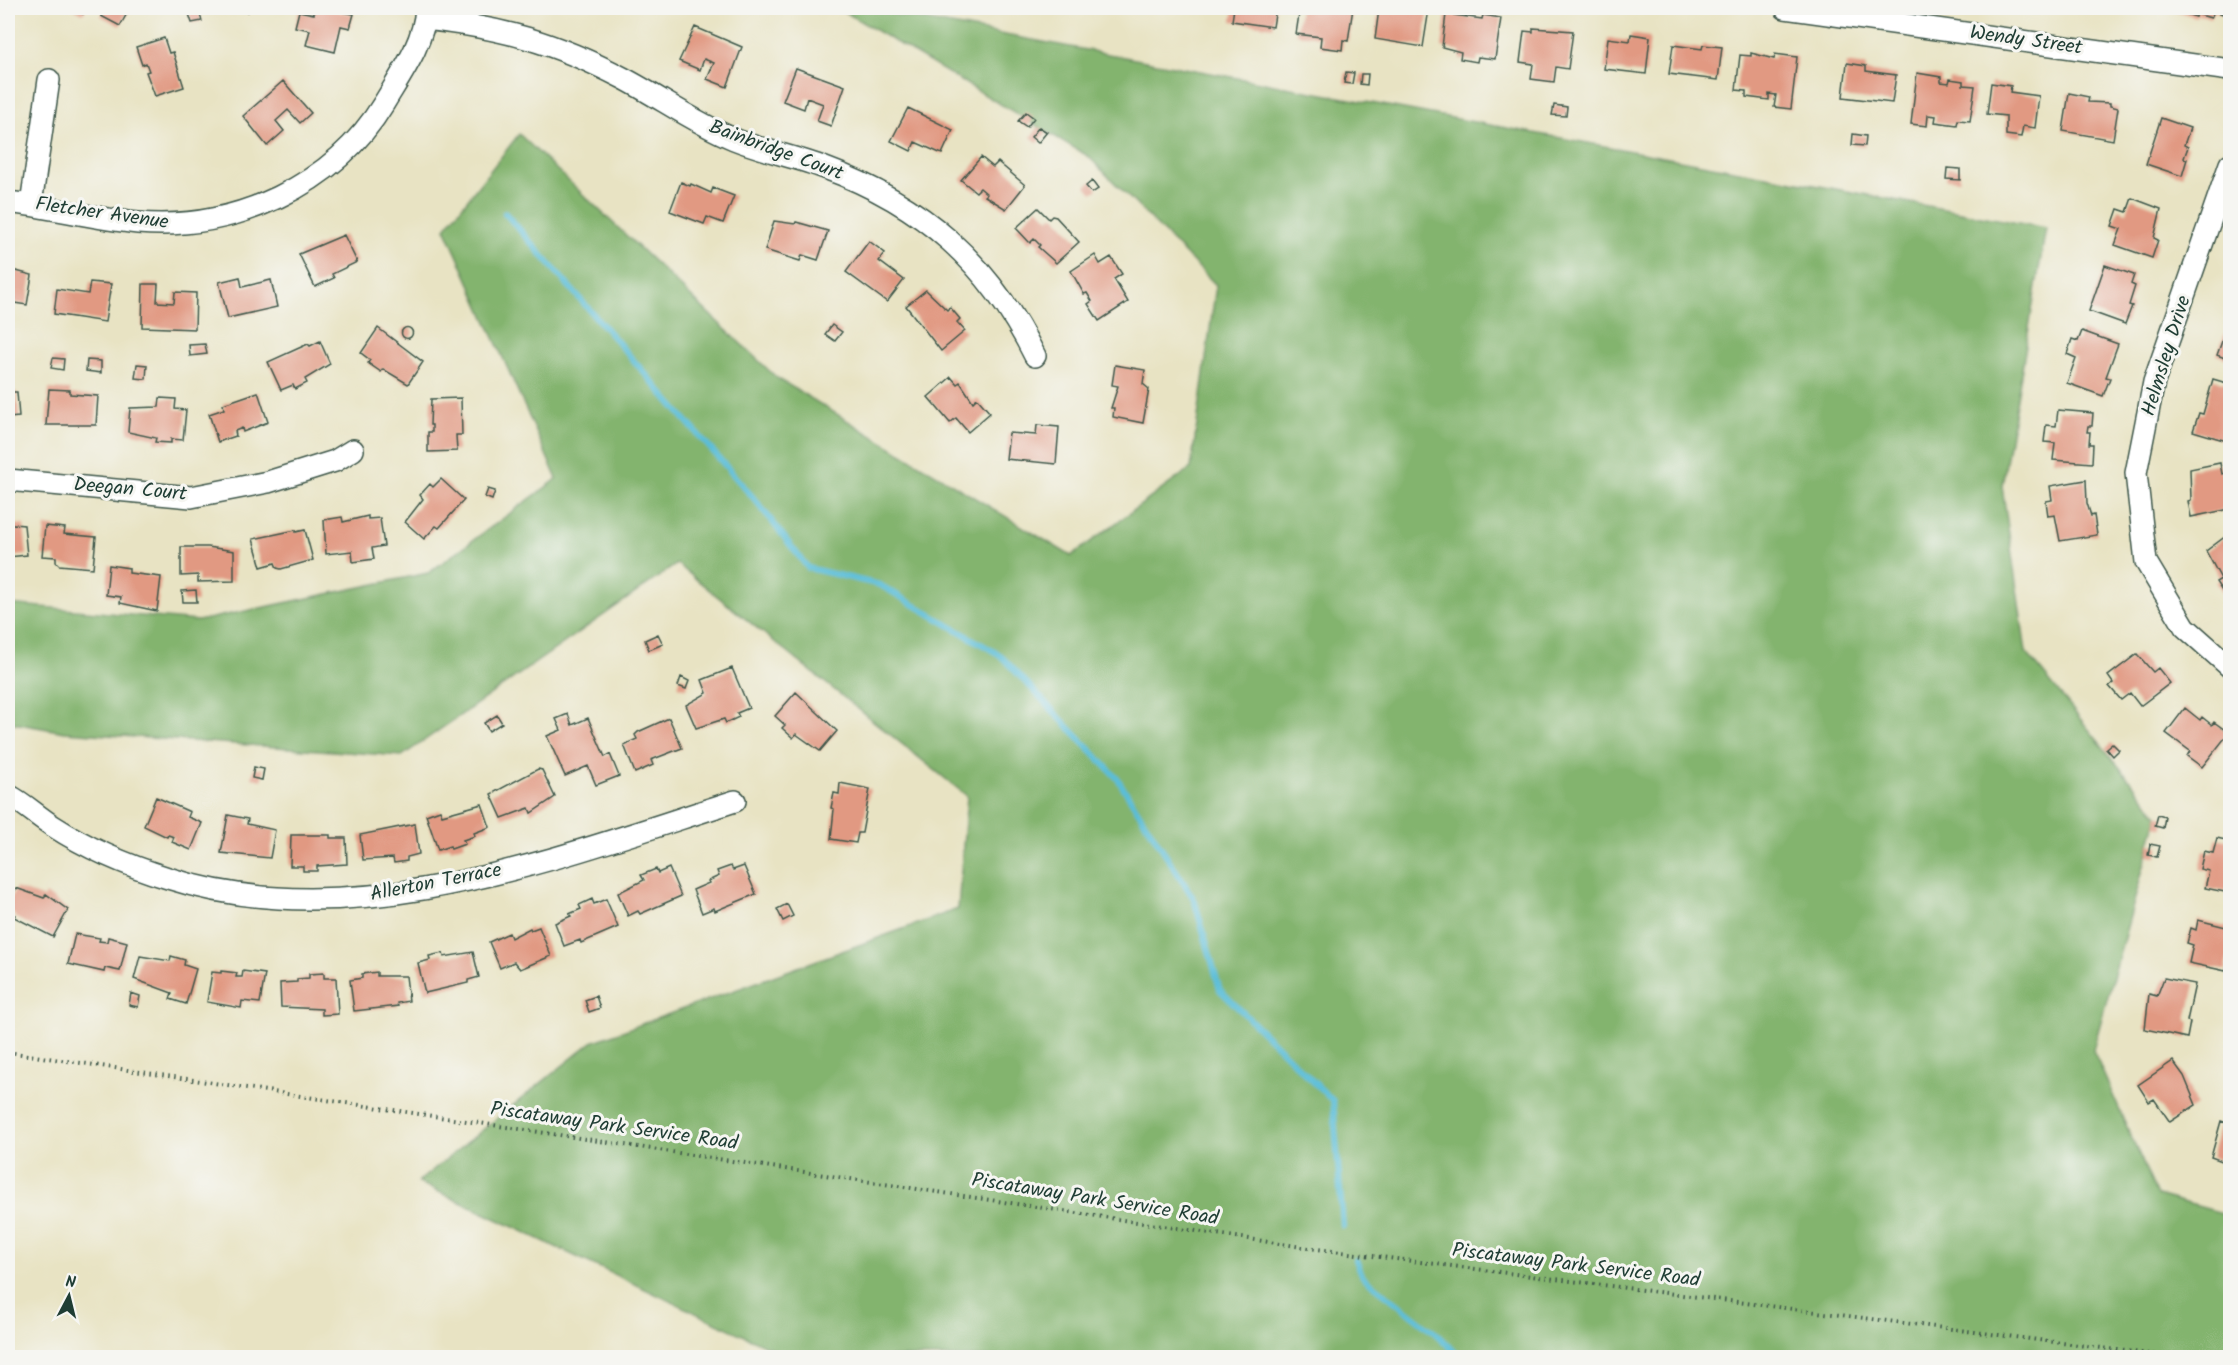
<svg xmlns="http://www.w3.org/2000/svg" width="2238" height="1365" viewBox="0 0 2238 1365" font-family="Kalam,sans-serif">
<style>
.forest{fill:#83b46e;stroke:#517851;stroke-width:1.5}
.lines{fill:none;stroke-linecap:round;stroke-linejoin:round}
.stream{stroke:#5abdd8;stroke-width:6}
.building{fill:#e19982}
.minor-casing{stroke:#3d5649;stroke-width:24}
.path{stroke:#3d5649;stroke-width:4;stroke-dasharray:1.5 4.5;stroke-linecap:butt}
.minor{stroke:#fff;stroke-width:21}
.labels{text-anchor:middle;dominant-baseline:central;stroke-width:6;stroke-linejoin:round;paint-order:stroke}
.street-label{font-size:20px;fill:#1f3d34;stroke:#f6f6f2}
</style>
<rect width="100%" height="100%" fill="#f6f6f2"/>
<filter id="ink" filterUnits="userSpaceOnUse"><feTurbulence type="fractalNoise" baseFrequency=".0167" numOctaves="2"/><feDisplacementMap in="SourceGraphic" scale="12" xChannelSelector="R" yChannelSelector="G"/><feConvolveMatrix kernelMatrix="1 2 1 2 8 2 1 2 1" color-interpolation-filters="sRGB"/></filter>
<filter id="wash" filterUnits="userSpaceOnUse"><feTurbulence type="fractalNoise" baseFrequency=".008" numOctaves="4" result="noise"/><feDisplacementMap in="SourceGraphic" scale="24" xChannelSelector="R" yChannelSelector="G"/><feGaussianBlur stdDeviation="1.35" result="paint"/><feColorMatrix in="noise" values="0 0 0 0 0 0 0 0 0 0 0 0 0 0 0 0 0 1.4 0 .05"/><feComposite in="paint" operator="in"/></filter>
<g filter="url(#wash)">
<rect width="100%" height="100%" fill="#e8e3c3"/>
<path class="forest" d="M838,8h22l1186,220 -44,258 24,166 132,163 -65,235 64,145 73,20v142h-1441l-371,-175 174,-140 366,-133 9,-113 -290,-232 -275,192 -337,-24 -57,-10v-118l190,17 230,-48 129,-94 -112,-251 74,-94 258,244 294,178 120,-88 25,-183 -128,-129z"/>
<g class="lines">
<path class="stream" d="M505,213l252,289 51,66 72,17 120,70 117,123 77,121 26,91 113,111 10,125
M1356,1260l7,17 71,55 27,26"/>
</g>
<g id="blocks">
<path class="building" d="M72,8h14l-3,6z
M100,8h30l-10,18 -19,-10 3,-6z
M198,8l4,13 -10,2 -4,-12z
M236,8h13l-1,4 -13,-2z
M315,8l39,6 -4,14 -9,-2 -6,26 -29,-7 4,-15 -15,-3 4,-16 15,3z
M1234,8h42l-3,19 -41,-6z
M1300,8h53l-5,33 -5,-1 -1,10 -22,-3 1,-10 -25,-3z
M1397,8l32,1 -6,38 -48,-8 4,-30 18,3z
M2177,8h48l-2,6 -9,-3 -3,7 -14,-4 -1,3 -20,-6z
M1446,14l36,5 1,-4 18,3 -6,41 -17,-2 -1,5 -17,-3 1,-7 -19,-5z
M695,27l47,20 -15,40 -20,-8 7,-16 -10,-4 -4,11 -21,-9z
M1533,28l40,3 -5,38 -12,-2 -2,15 -23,-3 2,-15 -13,-2 4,-31 9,1z
M1631,34l19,3 -4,37 -42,-5 4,-31 22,3z
M164,38l5,15 4,-1 11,35 -29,9 -9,-24 3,-1 -3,-8 -4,2 -6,-18z
M1673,45l29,4 1,-4 19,2 -4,33 -49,-6z
M1751,53l23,6 1,-5 22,3 -6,52 -17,-2 2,-12 -7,-1v6l-23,-3v-6l-10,-1 4,-35 11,1z
M1847,63l19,3v5l30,4 -4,28 -49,-6z
M796,68l49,18 -14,40 -14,-5 6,-17 -16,-6 -3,11 -21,-8z
M1346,72l8,1 -2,11 -8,-1z
M1917,73l24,4v5l8,1 1,-4 13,2v4l12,1 -5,35 -12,-1 -1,5 -22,-3 1,-6 -8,-1 -1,11 -16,-2z
M1361,74h7l-1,11 -7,-1z
M283,81l28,32 -11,10 -12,-13 -12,11 8,10 -17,15 -24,-30z
M1991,83l20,3 -1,6 29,4 -4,32 -12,-2 -2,11 -15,-2v-19l-19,-2z
M2069,93l20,4 -1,5 22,1v3l8,2 -5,32 -50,-9z
M1554,105l13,2 -1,9 -14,-1z
M908,108l45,22 -11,24 -27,-12 -4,9 -20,-10z
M1026,112l8,6 -7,9 -9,-6z
M2161,118l29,10 -6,17 4,2 -4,11 3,1 -5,17 -36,-12z
M1039,127l8,5 -9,11 -7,-6z
M1853,134l13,2 -1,10 -13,-1z
M981,157l12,10 5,-5 27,23 -19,24 -21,-13 2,-2 -7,-6 -4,4 -15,-12z
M1947,168l13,1v11l-14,-1z
M1092,181l6,8 -6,4 -6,-7z
M681,182l9,4 1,-2 20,9 2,-5 21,8 -11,27 -16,-6 -3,7 -34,-13z
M2132,198l29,11 -7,29 4,2 -6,18 -37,-13 6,-16 -9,-3 6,-17 9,3z
M1038,208l11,11 3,-3 4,1 23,25 -23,21 -18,-16 2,-2 -6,-6 -4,4 -14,-15z
M774,221l21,3 1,-2 32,9 -10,29 -16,-5 -2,6 -35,-11z
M344,235l13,27 -25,12 2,4 -19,9 -16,-33z
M869,241l16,12 -6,8 25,19 -17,22 -41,-30z
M1095,255l5,9 11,-7 11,17 -8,5 14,23 -29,19 -11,-17 4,-3 -5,-8 -3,1 -13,-23z
M2105,265l29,10 -3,9 4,2 -6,19 3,1 -7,18 -36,-13z
M8,269l24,6 -5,30 -19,-3z
M240,277l2,10 29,-7 6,27 -49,11 -9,-36z
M90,282l21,2 -6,38 -51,-8 3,-25 31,5z
M143,284h15l-1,18 17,1 1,-11 21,1 -1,36 -53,-2z
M926,290l21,20 3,-3 10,12 -3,3 8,9 -24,20 -35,-45z
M832,325l10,7 -7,9 -10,-7z
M401.5 333a5.5 5.5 0 1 1 11 0a5.5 5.5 0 1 1-11 0Z
M378,328l45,34 -15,22 -25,-15 -2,3 -13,-9 2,-3 -9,-7z
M2082,331l36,13 -12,33 4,1 -7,18 -36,-13 9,-25 -9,-4 5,-15 6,2z
M2225,333l5,2v25l-13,-5z
M320,341l10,23 -25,15 2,4 -12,6 -2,-4 -12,5 -13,-28 40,-18 2,2z
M205,344l2,10 -17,2 -1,-11z
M53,358l11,1 -1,11 -12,-2z
M87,360l14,1v12l-15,-2z
M137,364l10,1 -1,14 -11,-1z
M1115,365l30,5 -2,14 6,5 -6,34 -30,-6 1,-9h-3l7,-22 -6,-1z
M951,377l6,7 3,-2 13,20 4,-4 13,15 -22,19 -12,-14 -6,5 -22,-26z
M2213,379l17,5v58l-37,-11 6,-18 4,1z
M49,389l21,1v4l28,2 -2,29h-50z
M8,392h9l2,25 -11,1z
M258,392l10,30 -25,10 -1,-4 -7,3 1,5 -18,6 -9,-28 15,-5 -1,-5z
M160,398l16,1 -1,10 11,1 -3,30 -12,-1v4l-16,-1 1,-4 -28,-6 2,-24 29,-1z
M461,398l1,37h-6l1,16 -29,1v-20h4v-7h-2l1,-26z
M2058,410l35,3 -1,13h-4l-1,6h3l-1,12h4l-1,19 -39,-3 2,-17 -11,-1 2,-17 10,1z
M1037,425l22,2 -3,37 -50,-5 3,-26 27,2z
M2220,463l2,11 7,-1 1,36 -39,8 -3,-16 3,-1 -1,-31z
M441,479l23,21 -25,28 -3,-2 -12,13 -19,-17 18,-23 -3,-4 10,-11 3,3z
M2086,480l1,23 4,13 3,-1 3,20 -37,6 -5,-26 -7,1 -2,-15 6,-1 -2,-14z
M488,489l7,2 -3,9 -7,-3z
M368,516v3l12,-1 4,28 -12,2 2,11 -21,3 -1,-11 -26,3 -2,-34 18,-3 1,5z
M14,524l10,1 3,30 -19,2v-32z
M45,526l20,2 -1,6 32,3 -3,31 -34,-3 -3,-3v-5l-14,-1z
M296,530v2l9,-2 8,30 -32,9 -4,-1 -2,-5 -14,4 -8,-28z
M2230,533v70l-14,-21 5,-3 -15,-28z
M181,547h27l26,4v30l-36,1v-7l-17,1z
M109,565l20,3v5l32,4 -4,34 -37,-8 1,-6 -15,-2z
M196,590l1,12h-14l-1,-11z
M658,634l5,10 -14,6 -4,-10z
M2137,654l16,18 5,-4 12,15 -30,23 -10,-13 -9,7 -12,-14 4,-3 -5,-7z
M732,668l17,40 -12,5 2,4 -13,6 -2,-4 -28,9 -10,-23 21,-12 -5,-13z
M681,677l8,4 -3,8 -8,-3z
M796,692l41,39 -17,20 -24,-17 -3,4 -11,-10 3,-3 -10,-9z
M2185,708l15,12 2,-3 10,8 2,-3 15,11 -27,34 -15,-11 3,-5 -24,-18z
M568,714l4,11 16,-7 17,39 5,-3 9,22 -23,9 -8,-19 -23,10 -18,-40 14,-6 -5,-11z
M497,715l5,8 -13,8 -5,-8z
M669,718l13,30 -31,12 2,5 -18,8 -11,-28 13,-6 -2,-4 3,-3z
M2112,743l7,7 -6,6 -7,-8z
M254,767l10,2 -2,11 -10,-2z
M538,769l4,1 13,27 -24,16 -2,-5 -27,10 -11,-24z
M840,783l30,6 -8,44h-4l-2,10 -25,-4 3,-30 -3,-1 3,-15 5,1z
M156,797l34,15 -2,5 14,6 -11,27 -19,-8 2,-5 -6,-2 -1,2 -23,-11z
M482,804l8,23 -16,6 1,3 -12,4 2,4 -14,5 -1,-3 -12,4 -12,-35 14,-5 2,5z
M228,815l20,4 -1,5 28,6 -5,28 -49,-5z
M2158,815l7,2 -2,11 -8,-2z
M415,824l4,30 -12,3v4l-13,2 -1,-5 -30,2 -3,-25z
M291,835h39v3h16l1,26 -30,2v5h-14v-5h-13z
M2217,838l13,3v52l-25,-5 4,-17 -9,-2 4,-18 9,2z
M2150,844l10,2 -3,11 -9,-2z
M731,866l2,4 11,-4 12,28 -41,17 -1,-3 -12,5 -9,-23 16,-7 -1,-2 11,-5 -2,-5z
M669,868l12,28 -41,18 -2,-3 -10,5 -10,-23 26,-13 -3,-5 15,-6 2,4z
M16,888l28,10 2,-4 22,16 -15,27 -39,-20 1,-2 -7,-4v-7z
M592,899l2,5 12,-5 12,28 -37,16 -1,-3 -16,6 -9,-23 16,-7 -2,-2 12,-5 -2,-4z
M787,904l6,12 -10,5 -6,-12z
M2198,920l32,8v23l-4,20 -37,-8 4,-18 -6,-2 4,-15 5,2z
M539,927l12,29 -31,13 -6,-7 -14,6 -11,-26 20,-9 2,5 19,-10 1,2z
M75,934l25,4 -1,3 8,1 1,-5 19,5 -7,29 -15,-3 -1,4 -36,-8z
M473,952l6,25 -11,3v3l-43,10 -7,-30 12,-3 -1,-4 14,-3 1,4z
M140,956l30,5 1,-5 14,4 -1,5 12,4 -10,35 -16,-5 2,-6 -38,-14z
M221,971l16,2 -1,4h6l1,-6 22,3 -5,29 -18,-2 -1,7 -34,-6 5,-30 9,1z
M377,972v4h29l3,25 -12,2 1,3 -44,5 -4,-31 12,-2v-4z
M324,973v5h12l2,36 -16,1v-6l-41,-2 -1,-24 17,-1v-3l12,-1v-4z
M2164,978l31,6 -8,37 3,1 -3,16 -42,-9 4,-35 8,2z
M131,993l9,3 -2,11 -9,-2z
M596,996l4,12 -11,4 -4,-12z
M2173,1061l11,15 12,29 -26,17 -16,-23 -5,3 -11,-17z
M2221,1121l9,3v40l-19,-7z"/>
</g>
</g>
<g filter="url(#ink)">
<use href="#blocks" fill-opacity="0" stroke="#3d5649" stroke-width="1.5"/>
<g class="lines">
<g class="minor-casing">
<path id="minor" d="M1785,8l445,62
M425,19c78,9 129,23 198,59 38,20 72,45 111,61 30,12 62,18 91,29 98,36 164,95 210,188
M2230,164l-76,218 -18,91 10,89 39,65 45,40
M8,202c43,5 87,17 130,21 96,8 196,-37 246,-120 18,-30 40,-60 42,-95
M31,204l18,-124
M8,480l183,17 77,-15 67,-21 18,-11
M8,795c16,8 29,21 45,31 34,22 76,40 115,52 185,60 391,-21 567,-77"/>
</g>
<path class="path" d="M8,1052l1301,196 872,110"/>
<use href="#minor" class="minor"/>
</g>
</g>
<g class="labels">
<g class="street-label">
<text transform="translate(2026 41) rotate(8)">Wendy Street</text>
<text transform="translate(776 151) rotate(20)">Bainbridge Court</text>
<text transform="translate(102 214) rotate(8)">Fletcher Avenue</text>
<text transform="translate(2167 356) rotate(-73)">Helmsley Drive</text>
<text transform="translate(130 490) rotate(5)">Deegan Court</text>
<text transform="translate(436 883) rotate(-11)">Allerton Terrace</text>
<text transform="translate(614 1127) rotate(8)">Piscataway Park Service Road</text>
<text transform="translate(1095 1200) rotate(9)">Piscataway Park Service Road</text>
<text transform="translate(1576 1266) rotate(7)">Piscataway Park Service Road</text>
</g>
</g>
<rect width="2238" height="1365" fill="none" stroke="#f6f6f2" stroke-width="30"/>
<g transform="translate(69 1296) rotate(7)" stroke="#f6f6f2" stroke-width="4.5" paint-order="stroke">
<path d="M0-4.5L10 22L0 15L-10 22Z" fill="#1f3d34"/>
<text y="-9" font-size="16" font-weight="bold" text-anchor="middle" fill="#1f3d34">N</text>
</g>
</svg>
